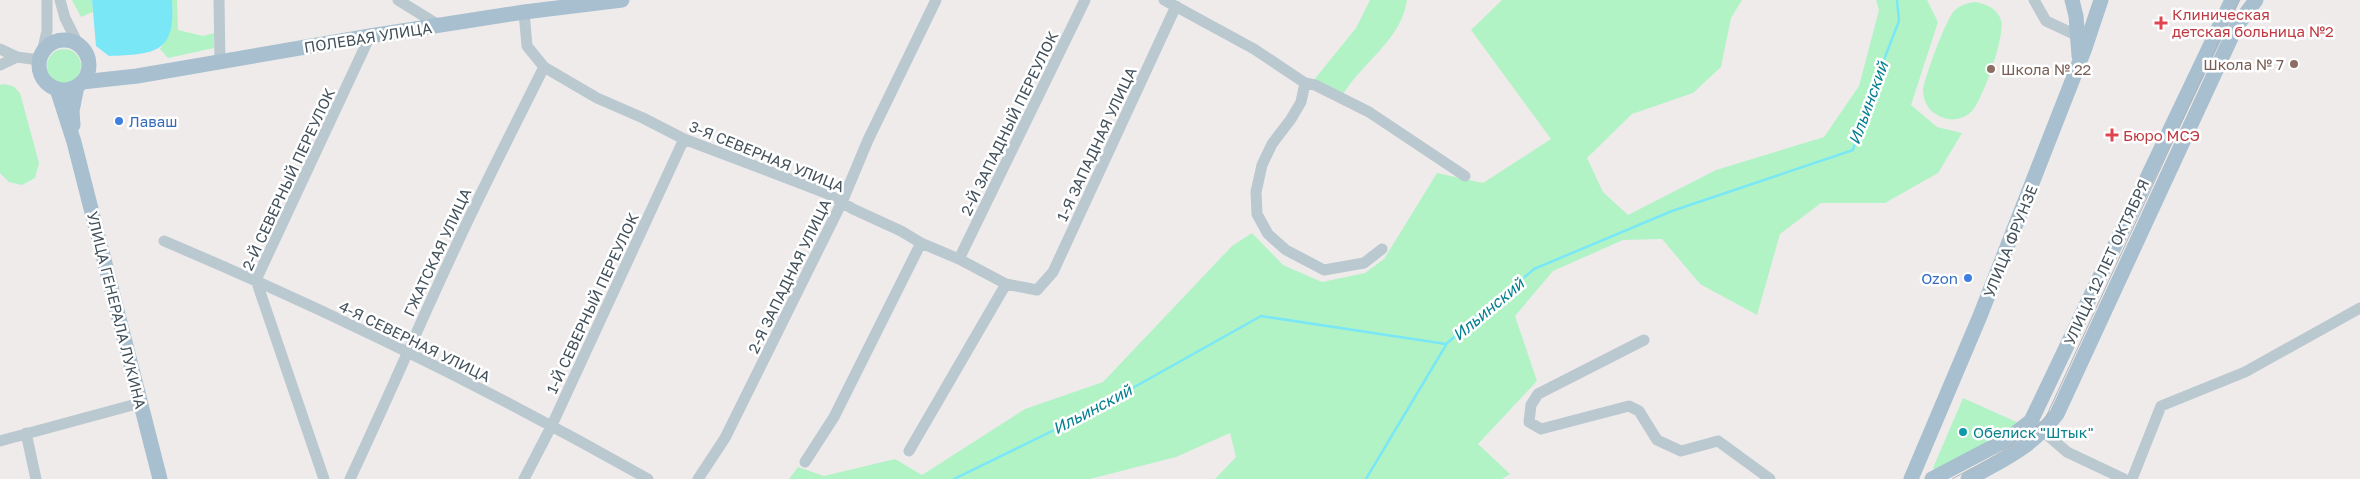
<svg xmlns="http://www.w3.org/2000/svg" width="2360" height="479" viewBox="0 0 2360 479" font-family="'Golos Text',sans-serif">
<style>
.green{fill:#b2f3c6}
.water{fill:#7ae7f6}
.lines{fill:none;stroke-linecap:round;stroke-linejoin:round}
.stream{stroke:#7ae7f6;stroke-width:2.5}
.minor{stroke:#bac8d0;stroke-width:11}
.major{stroke:#a7bfcf;stroke-width:15}
.tram{stroke:#adb2b7;stroke-width:1}
.health-dot{fill:#e0444e;stroke:#fff;stroke-width:2}
.education-dot{fill:#8d6e63;stroke:#fff;stroke-width:2}
.shop-dot{fill:#3f7fe0;stroke:#fff;stroke-width:2}
.culture-dot{fill:#0f9aa8;stroke:#fff;stroke-width:2}
.labels{text-anchor:middle;dominant-baseline:central;stroke-width:5;stroke-linejoin:round;paint-order:stroke}
.health-label{font-size:15px;fill:#be3a42;stroke:#fff;text-anchor:start}
.street-label{font-size:15px;fill:#42515b;stroke:#fff}
.education-label{font-size:15px;fill:#785e54;stroke:#fff;text-anchor:end}
.shop-label{font-size:15px;fill:#366cbe;stroke:#fff;text-anchor:start}
.culture-label{font-size:15px;fill:#0d838f;stroke:#fff;text-anchor:start}
.water-label{font-size:16px;font-style:italic;fill:#037f90;stroke:#fff}
</style>
<rect width="100%" height="100%" fill="#efebeb"/>
<path class="green" d="M72,0h20l1,12 -12,5z
M172,0h5l1,30 25,6 11,-3v15l-46,10 -8,-9c12,-16 13,-30 12,-49z
M1370,0h37c-6,41 -45,62 -65,96l-29,-15 43,-53z
M1502,0h240l-11,18 -10,49 -28,26 -61,21 -45,44 16,34 25,23 88,-45 108,-33 35,-51 20,-76 -3,-10h51l11,22 -27,83 26,22 25,6 -24,40 -53,30h-64l-41,31 -23,81 -57,-31 -38,-45 -39,1 -70,31 -38,45 22,65 -59,63 32,30 -8,5h-287l21,-22 -6,-24 -54,24 -86,22h-301l9,-12 26,9 71,-17 27,16 103,-66 78,-27 129,-136 20,-13 31,32 39,17 43,-9 19,-14 53,-86 46,10 68,-44 -80,-109z
M1975,2c11,2 22,6 26,18 5,14 -19,83 -30,92 -10,9 -24,10 -35,2 -8,-4 -12,-13 -13,-22 0,-11 23,-73 31,-81 6,-6 13,-8 21,-9z
M47 66a17 17 0 1 1 34 0a17 17 0 1 1-34 0Z
M3,84l10,2 7,7 19,70 -4,15 -13,7 -13,-3 -9,-9v-88z
M1963,398l67,30 -93,46 -4,-6z"/>
<path class="water" d="M92,0h80c4,54 -17,54 -63,56l-13,-10z"/>
<g class="lines">
<path class="stream" d="M954,479l127,-62 180,-101 185,28 88,-75 138,-58 181,-61 11,-39 35,-90 -2,-21
M1366,479l80,-134"/>
<path class="minor" d="M60,0l5,18 13,26
M219,0l1,61
M398,0l42,26
M1164,0l90,49 51,34 10,2 54,27 96,64
M2034,0l12,21 32,15
M524,12l3,34 17,21 53,31 46,20 41,21 142,54 27,16 48,22 20,12 38,16 47,25 31,6 16,-18 123,-266
M0,49l17,8
M42,52l5,-21v-31
M0,65l17,-8 22,3
M1305,83l-4,19 -10,17 -19,25 -10,21 -6,27 1,22 11,20 18,16 38,20 40,-7 18,-14
M164,241c166,70 328,150 484,238
M959,259l126,-259
M1644,340l-106,54 -7,11 -2,17 12,7 88,-23 10,5 18,29 24,11 37,-10 52,38
M2037,426l30,26 57,27
M26,433l10,46
M0,441l140,-38
M909,451l97,-167
M805,462l29,-45 87,-174
M324,479l-68,-199 114,-244
M350,479c42,-89 80,-180 123,-269 23,-48 47,-95 71,-143
M524,479l28,-54 132,-286
M698,479l27,-41 117,-236 26,-62 68,-140
M2132,479l29,-73 84,-34 115,-64"/>
<path class="major" d="M2072,0l4,16 3,40
M39 65a25 25 0 1 1 50 0a25 25 0 1 1-50 0Z
M82,82l55,-6 233,-40 154,-24 98,-12
M57,89l17,53 86,337
M73,125l-1,-14 5,-25
M1911,479l69,-163 105,-268 16,-48
M1932,479l76,-40 23,-18 201,-421
M1968,479c37,-20 63,-31 89,-65l179,-387 20,-27"/>
<path class="tram" d="M1952,479c33,-18 68,-34 94,-62l185,-402 9,-15"/>
</g>
<g class="health-dot">
<path d="M2158.5 15.5h5v5h5v5h-5v5h-5v-5h-5v-5h5z"/>
<path d="M2109.5 127.5h5v5h5v5h-5v5h-5v-5h-5v-5h5z"/>
</g>
<g class="education-dot">
<circle cx="2294" cy="64" r="5"/>
<circle cx="1991" cy="69" r="5"/>
</g>
<g class="shop-dot">
<circle cx="119" cy="121" r="5"/>
<circle cx="1968" cy="278" r="5"/>
</g>
<circle class="culture-dot" cx="1963" cy="432" r="5"/>
<g class="labels">
<g class="health-label">
<text x="2172" y="14">Клиническая<tspan x="2172" dy="17">детская больница №2</tspan></text>
<text x="2123" y="135">Бюро МСЭ</text>
</g>
<g class="street-label">
<text transform="translate(368 37) rotate(-9)">ПОЛЕВАЯ УЛИЦА</text>
<text transform="translate(1009 123) rotate(-64)">2-Й ЗАПАДНЫЙ ПЕРЕУЛОК</text>
<text transform="translate(1096 144) rotate(-65)">1-Я ЗАПАДНАЯ УЛИЦА</text>
<text transform="translate(767 156) rotate(22)">3-Я СЕВЕРНАЯ УЛИЦА</text>
<text transform="translate(288 179) rotate(-65)">2-Й СЕВЕРНЫЙ ПЕРЕУЛОК</text>
<text transform="translate(2010 241) rotate(-68)">УЛИЦА ФРУНЗЕ</text>
<text transform="translate(437 252) rotate(-65)">ГЖАТСКАЯ УЛИЦА</text>
<text transform="translate(2106 262) rotate(-65)">УЛИЦА 12 ЛЕТ ОКТЯБРЯ</text>
<text transform="translate(789 276) rotate(-64)">2-Я ЗАПАДНАЯ УЛИЦА</text>
<text transform="translate(592 303) rotate(-65)">1-Й СЕВЕРНЫЙ ПЕРЕУЛОК</text>
<text transform="translate(117 310) rotate(76)">УЛИЦА ГЕНЕРАЛА ЛУКИНА</text>
<text transform="translate(415 341) rotate(26)">4-Я СЕВЕРНАЯ УЛИЦА</text>
</g>
<g class="education-label">
<text x="2284" y="64">Школа № 7</text>
<text x="2001" y="69" text-anchor="start">Школа № 22</text>
</g>
<g class="shop-label">
<text x="129" y="121">Лаваш</text>
<text x="1958" y="278" text-anchor="end">Ozon</text>
</g>
<g class="culture-label">
<text x="1973" y="432">Обелиск "Штык"</text>
</g>
<g class="water-label">
<text transform="translate(1868 103) rotate(-70)">Ильинский</text>
<text transform="translate(1488 309) rotate(-40)">Ильинский</text>
<text transform="translate(1092 409) rotate(-28)">Ильинский</text>
</g>
</g>
</svg>
